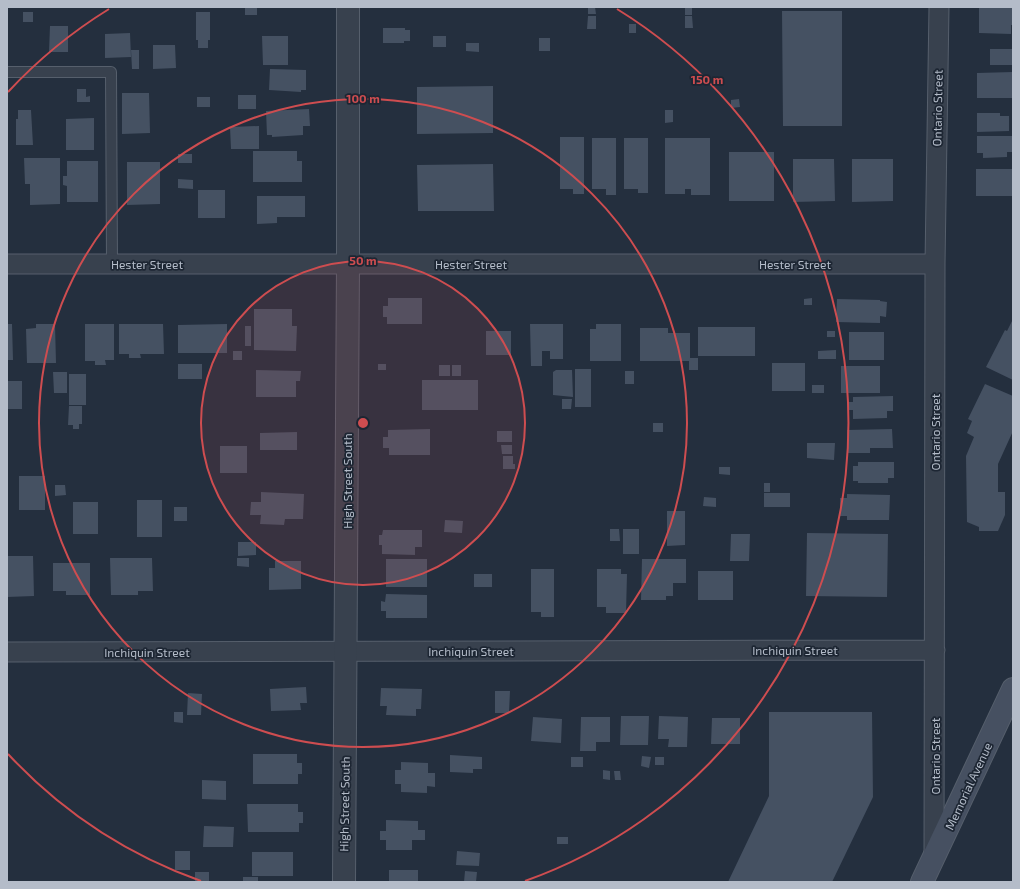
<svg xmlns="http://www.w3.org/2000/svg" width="1020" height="889" viewBox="0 0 1020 889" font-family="'Exo 2',sans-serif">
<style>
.building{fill:#455162}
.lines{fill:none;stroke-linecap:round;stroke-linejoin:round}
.service-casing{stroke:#565f6c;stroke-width:12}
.minor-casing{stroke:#565f6c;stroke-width:21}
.tertiary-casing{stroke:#565f6c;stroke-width:24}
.secondary-casing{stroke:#565f6c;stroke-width:24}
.service{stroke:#38414e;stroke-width:10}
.minor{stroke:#38414e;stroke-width:19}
.tertiary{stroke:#38414e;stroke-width:22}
.secondary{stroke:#465061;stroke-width:22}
.ring{fill:none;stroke:#ce4d50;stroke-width:2}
.labels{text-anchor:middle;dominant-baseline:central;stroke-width:3.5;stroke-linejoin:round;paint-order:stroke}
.street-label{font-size:12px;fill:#b4bcc9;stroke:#1d2633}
.centre{fill:#ce4d50;stroke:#1d2633;stroke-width:2}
.ring-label{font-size:12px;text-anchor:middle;font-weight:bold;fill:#ce4d50;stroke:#1d2633;stroke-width:3.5;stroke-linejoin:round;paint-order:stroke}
</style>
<rect width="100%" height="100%" fill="#242f3e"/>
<path class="building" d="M245,7h12v8h-12z
M588,7h7l1,7h-8z
M685,7h7v8h-7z
M979,8h34v17h-2v9l-32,-1z
M782,11h60v115h-59z
M23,12h10v10h-10z
M196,12h14v28h-2v8h-10v-8h-2z
M588,16h8v13h-9z
M685,16h7l1,12h-8z
M629,24h7v9h-7z
M50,26h18v26h-19z
M383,28h22v2h5v11h-6v2h-21z
M130,33l1,24 -26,1v-24z
M262,36h26v29h-25z
M433,36h13v11h-13z
M539,38h11v13h-11z
M466,43h13v9l-13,-1z
M153,45h22l1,23 -23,1z
M990,49h22l1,16h-23z
M131,50h8v19h-7z
M270,69l36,1v20h-5v2l-32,-2z
M1013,72v26h-36v-25z
M493,86v47l-76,1v-47z
M77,89h9v8l4,-1v6h-13z
M122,93h27l1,40 -28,1z
M238,95h18v14h-18z
M197,97h13v10h-13z
M739,99l1,8 -9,1v-8z
M309,109l1,17h-7v9l-31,2v-2h-5l-1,-24z
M18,110h13l2,35h-17v-26h2z
M665,110h8v12l-8,1z
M977,113h23v3h9v15l-32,1z
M94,118v32h-28v-31z
M259,126v23h-28l-1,-22z
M977,136h36v16h-6v5l-24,1v-5h-6z
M560,137h24v57h-11v-5h-13z
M592,138h24v57h-10v-6h-14z
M624,138h24v55h-10v-4h-14z
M665,138h45v57h-19v-6h-6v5h-20z
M253,151h44v10h5v21h-49z
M729,152h45v49h-45z
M178,154h14v9h-14z
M24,158h36v46l-30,1v-21h-5z
M793,159h41l1,42 -42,1z
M852,159h41v42l-41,1z
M67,161h31v41h-31v-16l-4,-1v-9h4z
M127,162h33v42l-33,1z
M493,164l1,47h-76l-1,-46z
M976,169h37v27h-37z
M178,179l15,1v9l-15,-1z
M198,190h27v28h-27z
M257,196h48v21h-28v6l-20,1z
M388,298h34v26h-35v-7h-4v-11h5z
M812,298v7h-8v-6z
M837,299l43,1v1l7,1 -1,15 -6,-1v7l-44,-1z
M254,309h38v17h5l-1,25 -42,-1z
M1013,319v61l-27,-13 19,-37 2,1z
M7,324h5l1,36h-6z
M36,324h19l1,39h-29l-1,-34 10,-1z
M85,324h29v36h-9l1,5h-11v-4h-10z
M119,324h44l1,30h-24l1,4h-12v-4h-10z
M227,324v29h-49v-28z
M530,324h33v35h-13v-8h-8v15h-11z
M596,324h25v37h-31v-32h6z
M245,326h6v20h-6z
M698,327h57v29h-57z
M640,328h28v5h22v25h8v12h-9v-9h-49z
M486,331h25v24h-25z
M827,331h8v6h-8z
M849,332h35v28h-35z
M836,350v9h-18v-8z
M233,351h9v9h-9z
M772,363h33v28h-33z
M178,364h24v15h-24z
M378,364h8v6h-8z
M439,365h11v11h-11z
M452,365h9v11h-9z
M841,366h39v27h-39z
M575,369h16v38h-16z
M256,370l45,1 -1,10h-4v16h-40z
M556,370h16l1,27 -20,-2v-23z
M625,371h9v13h-9z
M53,372h14v21h-13z
M69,374h17v31h-17z
M422,380h56v30h-56z
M7,381h15v28h-15z
M985,384l28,12v35l-15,33v28h7v23l-7,16h-19v-4l-12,-5 -1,-66 8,-19 -7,-4 5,-12 -4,-2z
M812,385h12v8h-12z
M893,396v15h-6v7l-34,1v-9h-4v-8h4v-5z
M562,399h10l-1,10h-9z
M69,406h13v18h-3v5h-6v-4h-5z
M653,423h10v9h-10z
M430,429v26h-41v-7h-6v-11h5v-7z
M892,429l1,19h-23v5h-22l-1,-23z
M497,431h15v11h-15z
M297,432v18h-37v-17z
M807,443h28l-1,17 -27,-2z
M501,445h11v9h-10z
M220,446h27v27h-27z
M503,456h10v8h2v5h-12z
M858,462h36v16h-6v5h-30v-2h-5v-15h5z
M719,467h11v8l-11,-1z
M19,476h26v34h-26z
M764,483h6v9h-6z
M55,485h10l1,10 -11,1z
M261,492l43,2 -1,25h-18l-1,6 -24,-1 1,-9h-11l1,-13h10z
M764,493h26v14h-26z
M847,494l43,1 -1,25h-42v-4h-7v-18h7z
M704,497l12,1v9l-13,-1z
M137,500h25v37h-25z
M73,502h25v32h-25z
M174,507h13v14h-13z
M667,511h18v34l-18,1z
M445,520l18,1 -1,12 -18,-1z
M610,529h9l1,12h-10z
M623,529h16v25h-16z
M383,530h39v17h-7v8l-33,-1v-9h-3v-10h3z
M807,533l81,1 -1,63 -81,-1z
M731,534h19l-1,27h-19z
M238,542h18v13l-18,1z
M7,556h26l1,40 -27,1z
M110,558h42l1,33h-15v4h-27z
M237,558h12v9l-12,-1z
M386,559h41v28h-41z
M642,559h44v24h-13v13h-7v4h-25z
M275,561h26v28l-32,1v-22h6z
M53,563h37v32h-24v-4h-13z
M531,569h23v48h-13v-5h-10z
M597,569h24v5h6l-1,39h-20v-6h-9z
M698,571h35v29h-35z
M474,574h18v13h-18z
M386,594l41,1v23h-41v-7h-5v-10l4,1z
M306,687l1,16h-7l1,7 -30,1 -1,-22z
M381,688l41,1 -1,20h-5v7l-30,-1 1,-9h-7z
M495,691h15l-1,22h-14z
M188,693l14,1 -1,21h-14z
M174,712h9v11l-9,-1z
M769,712h103l1,85 -41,85h-104l41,-86z
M621,716h28l-1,29h-28z
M659,716l29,1 -1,30h-19l1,-8h-11z
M533,717l29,2 -1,24 -30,-2z
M581,717h29v25h-14v9h-16z
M712,718h28v26h-29z
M253,754h44v9h5v11h-4v10h-45z
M450,755l32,2v12h-9v4l-23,-1z
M642,756l9,1 -2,11 -8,-2z
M571,757h12v10h-12z
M655,757h9v8h-9z
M401,762l27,1v10h7v14l-8,-1v7l-26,-1v-8h-6v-14h6z
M603,770l7,1v9l-7,-1z
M614,771h6l1,9h-6z
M202,780l24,1v19l-24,-1z
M247,804h51v8h5v11h-4v9h-51z
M386,820l32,1v9h7v10h-13v10h-26v-10h-6v-9h6z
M204,826l30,1 -1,20h-30z
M557,837h11v7h-11z
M175,851h15v19h-15z
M457,851l23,2 -1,13 -23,-1z
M252,852h41v24h-41z
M389,870h29v12h-29z
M465,871l12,1 -1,10h-12z
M195,872h14v10h-14z
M243,877h15v5h-15z"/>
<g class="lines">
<g class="service-casing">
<path id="service" d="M7,72h104l1,192"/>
</g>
<g class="minor-casing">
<path id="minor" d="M7,264h928
M7,652l928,-2
M934,856l1,-592 4,-257"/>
</g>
<g class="tertiary-casing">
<path id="tertiary" d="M344,882l4,-618v-257"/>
</g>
<g class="secondary-casing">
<path id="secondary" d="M922,882l91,-193"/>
</g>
<use href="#service" class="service"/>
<use href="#minor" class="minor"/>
<use href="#tertiary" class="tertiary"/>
<use href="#secondary" class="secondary"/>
</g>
<circle cx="363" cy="423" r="162" fill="#ce4d50" fill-opacity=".12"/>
<g class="ring">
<circle cx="363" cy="423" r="162"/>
<circle cx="363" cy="423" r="324"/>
<path d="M201 881A486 486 0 0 1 8 754M8 92A486 486 0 0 1 109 9M617 9A486 486 0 0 1 525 881"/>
</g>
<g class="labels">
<g class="street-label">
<text transform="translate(937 108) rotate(-89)">Ontario Street</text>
<text x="147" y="264">Hester Street</text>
<text x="471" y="264">Hester Street</text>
<text x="795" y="264">Hester Street</text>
<text transform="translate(935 432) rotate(-90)">Ontario Street</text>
<text transform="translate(347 481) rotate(-90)">High Street South</text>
<text x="795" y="650">Inchiquin Street</text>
<text x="471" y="651">Inchiquin Street</text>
<text x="147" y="652">Inchiquin Street</text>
<text transform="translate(935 756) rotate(-90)">Ontario Street</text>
<text transform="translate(968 786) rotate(-65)">Memorial Avenue</text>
<text transform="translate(344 804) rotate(-89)">High Street South</text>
</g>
</g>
<circle cx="363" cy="423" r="6" class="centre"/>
<g class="ring-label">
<text x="707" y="84">150 m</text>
<text x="363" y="103">100 m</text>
<text x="363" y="265">50 m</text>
</g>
<rect width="1020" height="889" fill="none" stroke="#b4bcc9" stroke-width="16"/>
</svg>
